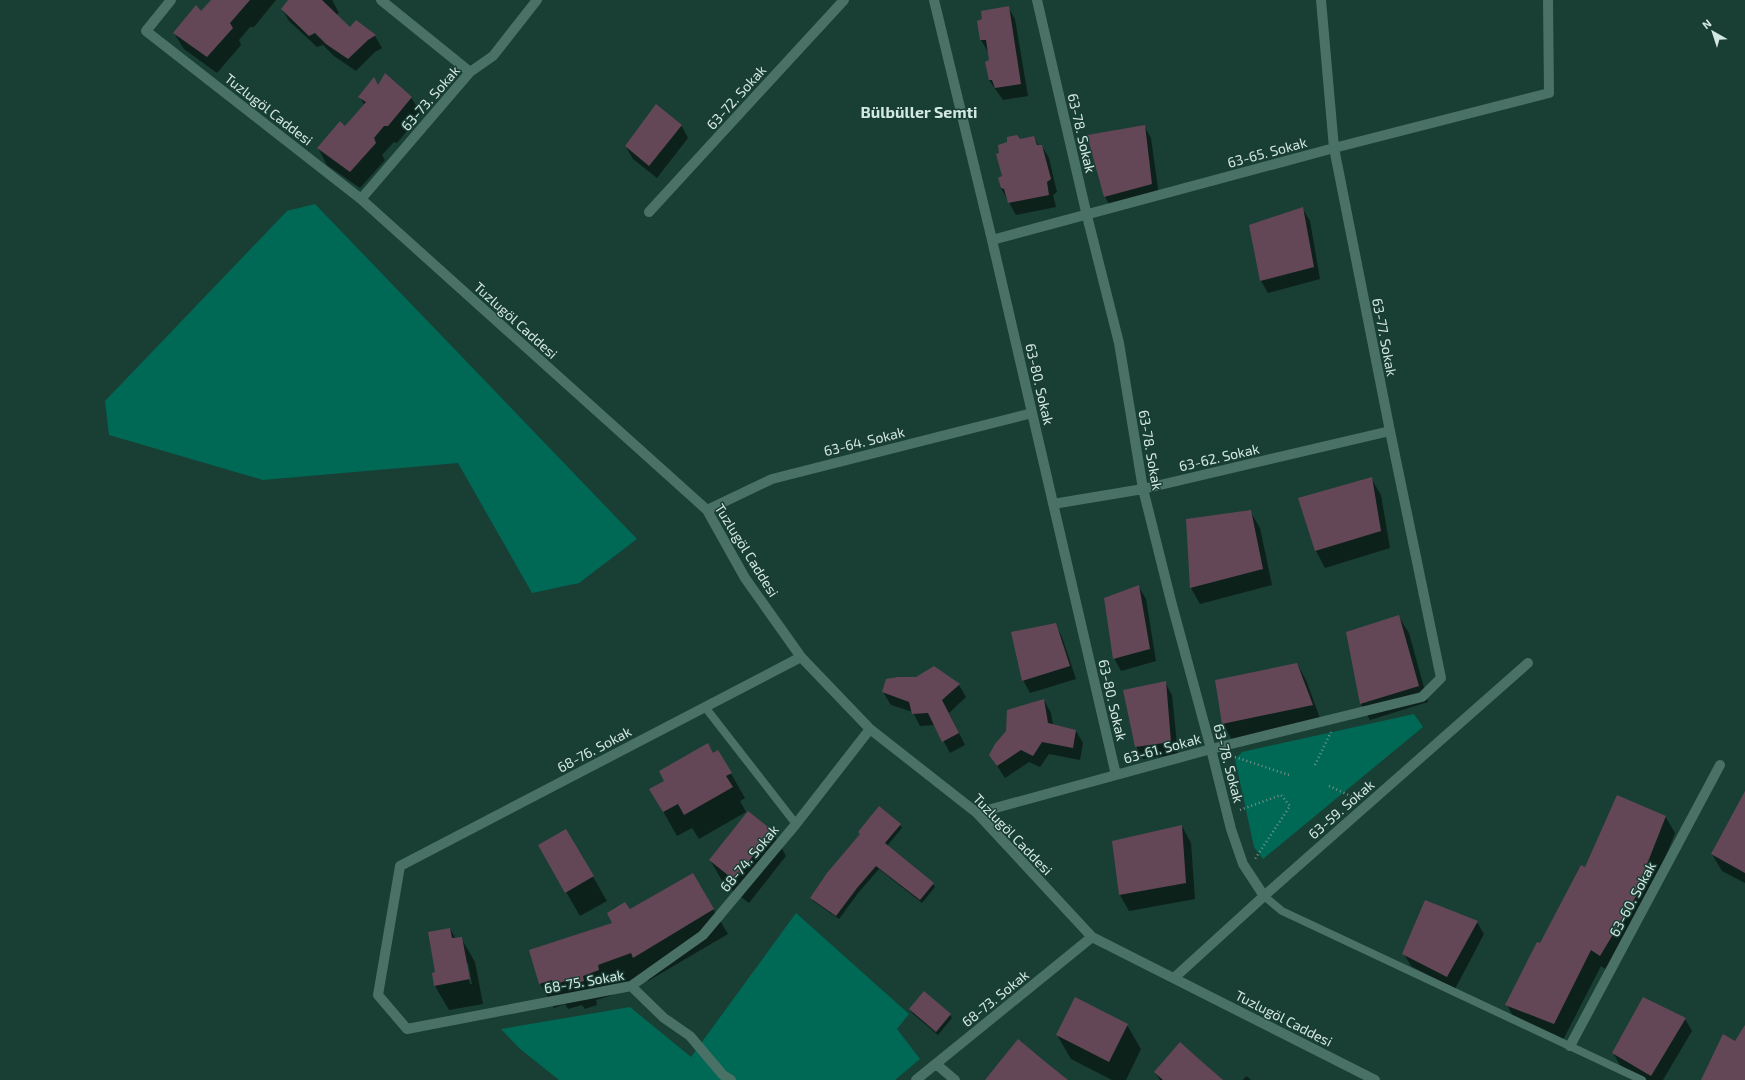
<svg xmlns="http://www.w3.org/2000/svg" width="1745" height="1080" viewBox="0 0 1745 1080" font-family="'Exo 2',sans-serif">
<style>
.green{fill:#006955}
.shadow{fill:#0007;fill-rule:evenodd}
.building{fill:#644757}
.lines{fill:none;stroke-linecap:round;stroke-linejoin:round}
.path{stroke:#76928a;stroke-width:2.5;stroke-dasharray:1 3;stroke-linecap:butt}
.service{stroke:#4a7166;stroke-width:8}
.minor{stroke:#4a7166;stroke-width:10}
.labels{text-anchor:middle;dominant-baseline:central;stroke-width:3;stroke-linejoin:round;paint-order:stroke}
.street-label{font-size:14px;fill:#d4e8e2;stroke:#193e34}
.quarter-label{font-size:16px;font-weight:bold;fill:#d4e8e2;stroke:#193e34}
</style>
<rect width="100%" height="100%" fill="#193e34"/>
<path class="green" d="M315,204l322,335 -58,44 -47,10 -74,-130 -195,17 -154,-45 -4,-34 182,-190z
M1414,714l9,13 -160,132 -9,-12 -19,-88 7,-7z
M796,913l113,101 -12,15 23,30 -25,21h-336l-40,-32 -18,-19 129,-22 61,50z"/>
<path class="shadow" d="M213,0h63l-22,27h-4l-11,13 2,5 -24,28 -33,-24 -10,-16 27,-20z
M289,0h43l7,13 -3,2 15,14 5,-8 19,15 7,12 -7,4 -19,19 -22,-15 -11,-11 -6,2 -28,-26 -7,-12z
M1008,7l7,12 13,77 -25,4 -14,-20 1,-20 -2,-8 -7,-12 2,-20z
M378,86l33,11 10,17 -24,29 -3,-1 -12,13 3,5 -25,28 -33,-23 -9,-17 27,-20 20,-22 -5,-9z
M681,125l7,13 -31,40 -24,-19 -7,-12z
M1144,126l7,12 8,58 -47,13 -7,-12 -17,-62z
M1034,137l5,9h3l7,12 8,34 -4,3 3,12 -40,8 -15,-27 2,-12 17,-36z
M1303,209l7,12 10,58 -52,14 -7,-12z
M1371,478l10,17 9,53 -65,20 -9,-17 -17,-52z
M1250,511l10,17 12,57 -72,19 -9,-16 -4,-68z
M1139,587l7,12 10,62 -35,10 -7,-13z
M1399,617l10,16 19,69 -58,18 -9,-16 -14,-71z
M1055,624l7,13 14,42 -46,14 -7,-13z
M1297,664l9,16 15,41 -89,19 -9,-17z
M1165,682l7,13 6,59 -35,5 -7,-13z
M959,685l7,12 -17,16 16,32 -15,8 -15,-28 -15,1 -7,-14 -22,-7 -8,-13z
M1044,700l7,13 2,12 23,6 7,12 -3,17 -31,-6 -9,13 -11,-5 -24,16 -15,-23z
M718,751l27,47 -5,3 6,11 -47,27 -7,-11 -15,8 -26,-46z
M1745,800v83l-23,-12 -10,-17z
M1665,816l10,17 -30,75 -35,64 -9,-6 -38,74 -47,-18 -9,-17 78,-137z
M900,825l2,3 -15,18 46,38 2,3 -13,16 -43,-34 -20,23 -20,27 -26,-18 -2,-3z
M1182,826l9,17 4,56 -66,12 -9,-16z
M566,830l41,71 -27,15 -41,-71z
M772,831l14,25 -37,47 -25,-19 -14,-24z
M692,874l36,60 -80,47 -2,-4 -35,12 2,6 -17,5 1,5 -12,4 -3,-4 -14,4 -3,-5 -11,4 -14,-25 74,-60z
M1477,922l7,12 -29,55 -44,-23 -7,-12z
M450,929l6,10 5,-1 14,24 8,42 -34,6 -14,-24 -2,-12 4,-1zM466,963h2l4,21h-2z
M910,1009l40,6 2,3 -14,17 -26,-22z
M1685,1019l7,12 -29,49h-18l-25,-15 -7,-12z
M1127,1025l14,24 -15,31h-14l-41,-21 -14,-24z
M1155,1072l66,8h-61z
M1246,1076l5,4h-8z"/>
<path class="building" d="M211,0h39l-20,23 3,5 -26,29 -34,-24 23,-28 5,6z
M288,0h34l28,27 6,-7 20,15 -8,5 -20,19 -22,-15 -11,-11 -6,3 -28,-27z
M1009,6l12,78 -26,4 -3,-8h-3l-4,-18 4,-2 -3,-20h-6l-3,-19 5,-2 -1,-8z
M385,73l27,24 -24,29h-4l-10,12 2,5 -26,29 -33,-24 23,-27 5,5 21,-24 -8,-5 16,-20 4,8z
M656,104l26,21 -33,41 -24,-20z
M1145,125l7,59 -48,13 -17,-62z
M1017,135l3,4 14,-3 3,9h5l9,34 -4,3 2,13 -41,8 -4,-14 -3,-1 -3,-10 4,-2 -6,-22 3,-1 -1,-8 9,-3v-5z
M1303,207l11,60 -54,14 -11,-56z
M1372,477l9,54 -66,20 -17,-53z
M1251,510l12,59 -73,19 -4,-69z
M1139,585l11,64 -37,10 -9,-61z
M1399,615l20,71 -59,18 -14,-72z
M1056,623l14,43 -48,15 -11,-49z
M1297,663l16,42 -91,19 -7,-44z
M934,666l26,18 -18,16 17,33 -17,9 -14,-29 -16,1 -3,-12 -27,-10 4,-13 12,-2h18z
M1166,681l5,61 -36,5 -12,-57z
M1044,699l4,24 28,7 -3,18 -31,-6 -9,14 -12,-6 -24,16 -8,-11 6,-11 11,-13 1,-21z
M708,743l5,10 5,-3 14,23 -6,3 7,11 -49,28 -6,-11 -15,8 -14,-23 15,-8 -5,-10z
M1745,791v82l-34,-19z
M1617,795l49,21 -30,76 2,1 -38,63 -9,-6 -37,74 -49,-19 32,-63 3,1 41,-78 4,2z
M879,806l22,18 -16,19 49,40 -14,17 -44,-34 -19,22 -21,28 -26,-18 17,-25 33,-39 -2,-2z
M748,811l25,20 -39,49 -25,-20z
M1182,825l4,58 -67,12 -7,-54z
M566,829l28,47 -29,17 -27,-48z
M693,873l21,36 -81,49 -2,-5 -33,12 1,5 -16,6 1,5 -14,5 -2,-6 -15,5 -1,-5 -13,4 -10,-34 83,-27 -5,-10 18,-11 5,7z
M1425,900l53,21 -31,56 -45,-23z
M450,928l2,10 10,-1 8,42 -36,7 -2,-13 3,-1 -7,-40z
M924,991l27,23 -15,18 -27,-23z
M1075,997l53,27 -19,38 -53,-27z
M1643,997l43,21 -35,58 -39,-23z
M1745,1025v55h-44l22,-46 12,7z
M1018,1039l25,21 25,20h-83z
M1180,1042l20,18 23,20h-60l-9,-8z"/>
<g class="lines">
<path class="path" d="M1235,757l54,18
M1315,765l16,-33
M1329,786l26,12
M1240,810l41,-15 9,11 -35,53"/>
<path class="service" d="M705,707l91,117
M1264,896l18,15 360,169"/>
<path class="minor" d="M171,0l-25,31 215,168 346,311 38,68 56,79 69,72 107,84 115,124 283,143
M381,0l89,72
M934,0l58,240 124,535
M1037,0l50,216 32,127 24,146 28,112 40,148 20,80 12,35 21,32
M361,199l109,-127 23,-16 44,-56
M649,212l195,-212
M992,240l342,-92 215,-55 -1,-93
M1053,504l90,-15 247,-58
M707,510l65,-31 260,-66
M801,657l-401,209 -22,129 29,34 224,-43 72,-51 93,-111 74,-95
M977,813l234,-64 211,-52 19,-19 -51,-247 -56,-283 -13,-148
M1174,978l90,-82 264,-233
M631,986l33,32 26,18 33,39 8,5
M1570,1046l150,-281
M936,1064l19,16
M916,1080l176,-143"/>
</g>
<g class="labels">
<g class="street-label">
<text transform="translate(736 97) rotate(-48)">63-72. Sokak</text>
<text transform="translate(430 98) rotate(-49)">63-73. Sokak</text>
<text transform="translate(269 109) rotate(38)">Tuzlugöl Caddesi</text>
<text transform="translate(1082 133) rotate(77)">63-78. Sokak</text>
<text transform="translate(1267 152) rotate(-15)">63-65. Sokak</text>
<text transform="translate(516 320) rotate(42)">Tuzlugöl Caddesi</text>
<text transform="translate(1385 337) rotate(79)">63-77. Sokak</text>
<text transform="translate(1040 384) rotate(77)">63-80. Sokak</text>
<text transform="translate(864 441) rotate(-14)">63-64. Sokak</text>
<text transform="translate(1151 450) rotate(80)">63-78. Sokak</text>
<text transform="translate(1219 457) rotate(-13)">63-62. Sokak</text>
<text transform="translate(747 550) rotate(58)">Tuzlugöl Caddesi</text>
<text transform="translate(1113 700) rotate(77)">63-80. Sokak</text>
<text transform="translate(1162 748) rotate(-15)">63-61. Sokak</text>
<text transform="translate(594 749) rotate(-28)">68-76. Sokak</text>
<text transform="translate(1229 763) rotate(75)">63-78. Sokak</text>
<text transform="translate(1341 809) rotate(-41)">63-59. Sokak</text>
<text transform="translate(1013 834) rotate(46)">Tuzlugöl Caddesi</text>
<text transform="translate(749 858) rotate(-50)">68-74. Sokak</text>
<text transform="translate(1632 899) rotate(-62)">63-60. Sokak</text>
<text transform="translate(584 981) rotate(-10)">68-75. Sokak</text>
<text transform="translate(995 998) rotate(-39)">68-73. Sokak</text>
<text transform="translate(1284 1018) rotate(27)">Tuzlugöl Caddesi</text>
</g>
<g class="quarter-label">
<text x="919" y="111">Bülbüller Semti</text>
</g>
</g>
<g transform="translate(1713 32) rotate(321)" stroke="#193e34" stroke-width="3" paint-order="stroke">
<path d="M0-3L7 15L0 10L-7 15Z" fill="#d4e8e2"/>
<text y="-6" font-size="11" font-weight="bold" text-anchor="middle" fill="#d4e8e2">N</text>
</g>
</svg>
